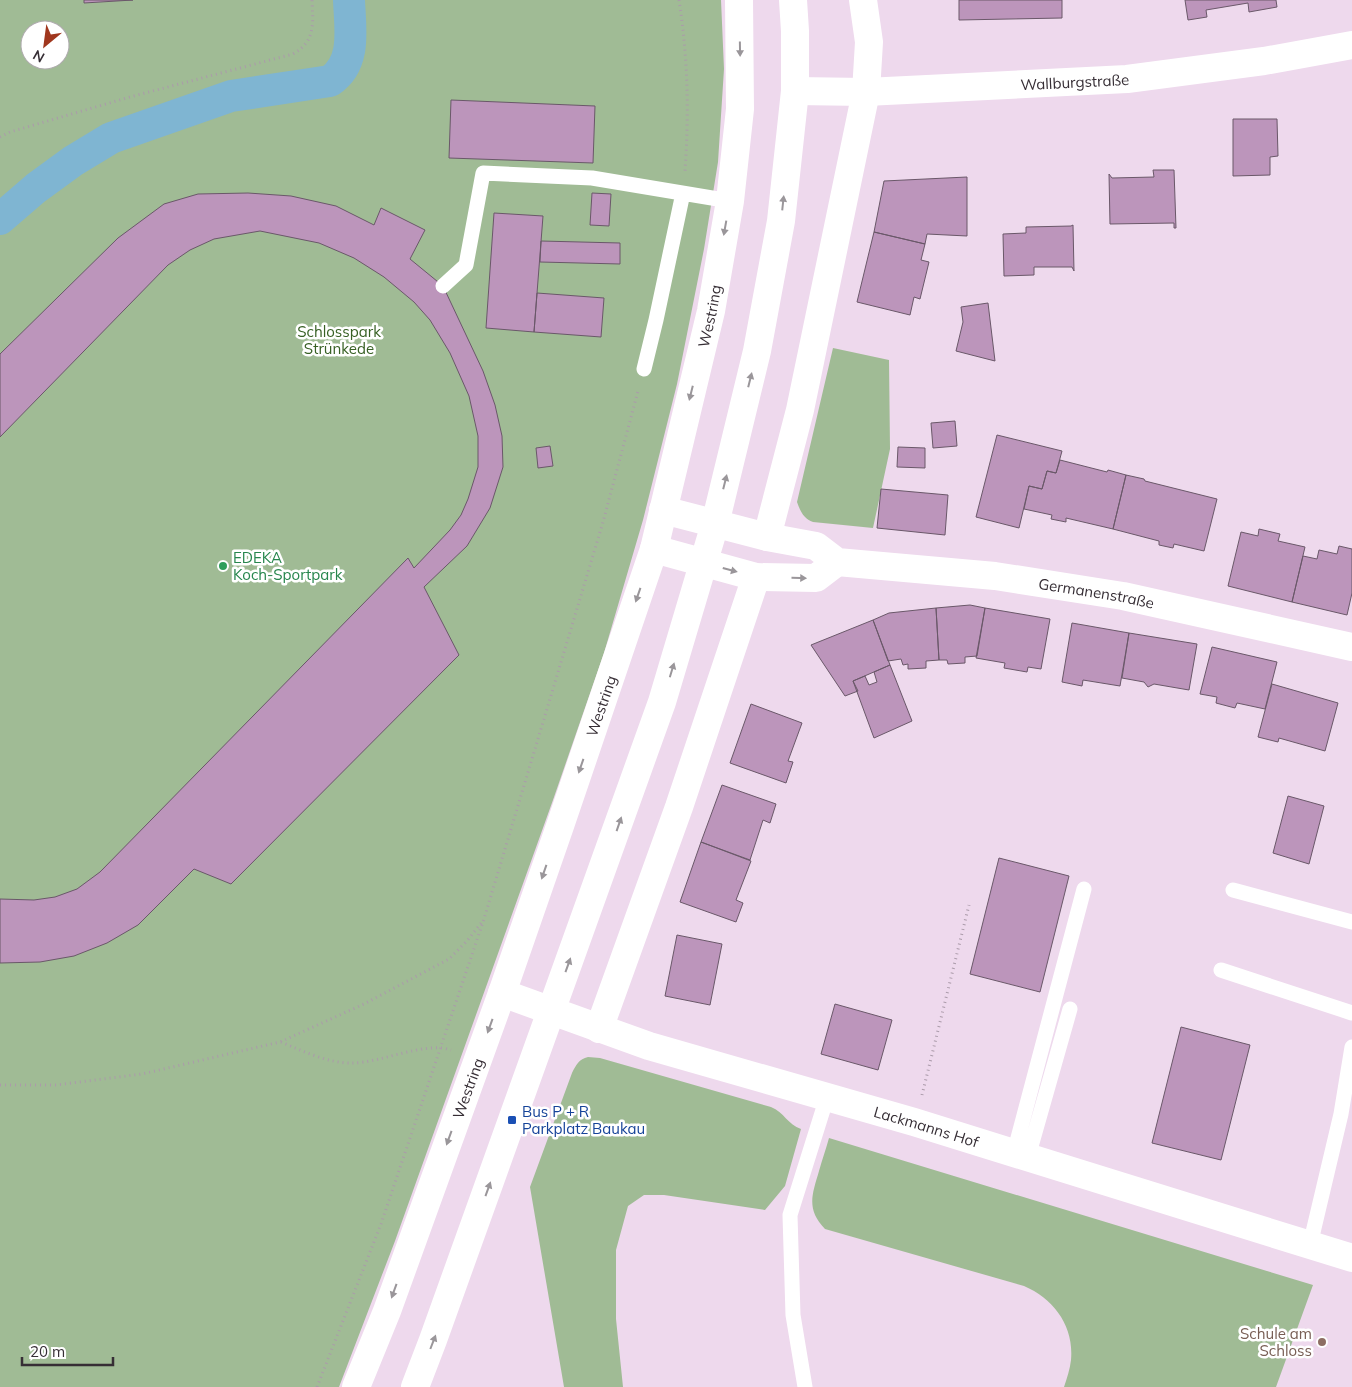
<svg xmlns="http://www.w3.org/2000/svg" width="1352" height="1387" viewBox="0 0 1352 1387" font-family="Mulish,sans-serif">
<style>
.green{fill:#a0bb95;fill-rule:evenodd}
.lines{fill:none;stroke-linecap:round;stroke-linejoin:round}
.canal{stroke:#7fb5d2;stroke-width:32}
.building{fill:#bc95bb;stroke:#6a5869}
.path{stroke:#ab9baa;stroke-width:3;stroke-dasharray:1 4;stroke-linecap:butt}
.service{stroke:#fff;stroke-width:15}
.minor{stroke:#fff;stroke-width:28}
.secondary{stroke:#fff;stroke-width:28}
.oneway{fill:#9a969a}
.leisure-dot{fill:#2e9e5b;stroke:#fff;stroke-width:2}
.transit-dot{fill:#1a4fb4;stroke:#fff;stroke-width:2}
.education-dot{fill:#8d6e63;stroke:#fff;stroke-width:2}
.labels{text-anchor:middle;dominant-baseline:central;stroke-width:5;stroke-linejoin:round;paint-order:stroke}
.street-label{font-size:15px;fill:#362e35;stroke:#fff}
.park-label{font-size:15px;fill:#376024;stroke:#fff}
.leisure-label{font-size:15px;fill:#27864d;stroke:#fff;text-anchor:start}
.transit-label{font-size:15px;fill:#164399;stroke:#fff;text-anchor:start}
.education-label{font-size:15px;fill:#785e54;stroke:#fff;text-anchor:end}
</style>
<rect width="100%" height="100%" fill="#eed9ed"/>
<path class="green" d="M0,0h721l3,69 -6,93 -14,87 -27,135 -34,136 -39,133 -51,147 -158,441 -56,146h-339zM30,30h30v30h-30z
M833,348l56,12 1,89 -17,79 -60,-6c-9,-3 -13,-11 -16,-20z
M588,1057l12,1 171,49c13,5 17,18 30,22l-16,57 -20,24 -101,-15h-20l-16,11 -12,44v69l7,68h-59l-34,-200 42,-114c4,-8 7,-14 16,-16z
M829,1138l484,147 -37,102h-212c3,-9 6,-18 7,-27 3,-34 -17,-61 -47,-74l-199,-57c-19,-20 -13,-34 -6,-58 3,-11 7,-22 10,-33z"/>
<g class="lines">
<path class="canal" d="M0,219l36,-31 37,-27 38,-23 120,-42 99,-15c27,-18 20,-53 19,-81"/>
</g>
<path class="building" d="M84,0h49l-49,3z
M959,0h103v18l-103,2z
M1185,0h91l1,7 -28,5 -1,-9 -42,7 1,7 -19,3z
M451,100l144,6 -2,57 -144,-5z
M1233,119h44l1,37 -8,1v18l-37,1z
M1153,170h21l2,58h-2v-5l-64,1 -1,-50 3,4 42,-1z
M967,177v59l-40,-2 -2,10 -51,-12 10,-51z
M248,193l43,3 45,10 38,19 7,-17 44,22 -15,29 33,27 40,85 12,34 7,31 1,31 -13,41 -23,38 -43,41 35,68 -228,229 -37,-15 -56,56 -31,18 -33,13 -34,6 -40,1v-64l34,1 21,-3 22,-8 23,-17 308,-314 6,10 36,-38 11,-15 7,-16 10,-32v-31l-9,-40 -19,-43 -20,-33 -16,-18 -30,-25 -30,-19 -35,-15 -59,-12 -46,8 -24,11 -22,15 -168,172v-83l118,-116 46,-34 34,-10z
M592,193l19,1 -2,32 -19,-1z
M494,213l49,3 -9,116 -48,-4z
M1073,225l1,46 -2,-4h-38v8l-30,1 -1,-42 23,-1v-6l45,-1z
M874,232l51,12 -4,16 8,2 -9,37 -6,-2 -4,18 -53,-13z
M541,241l79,2v21l-80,-2z
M537,293l67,5 -3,39 -67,-5z
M988,303l7,58 -39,-10 7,-29 -2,-15z
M955,421l2,25 -24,2 -2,-25z
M997,435l65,16 -6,22 -9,-2 -5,18 -13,-3 -10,42 -43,-11z
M550,446l3,20 -15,2 -2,-20z
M898,447l27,1v20l-28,-1z
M1060,460l47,12 1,-2 18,5 -13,54 -47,-11v4l-15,-3 1,-4 -28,-6 5,-23 13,3 5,-18 9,2z
M1126,475l18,4 1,2 72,18 -13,52 -30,-7 -1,4 -14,-3v-4l-46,-12z
M881,489l67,6 -3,40 -68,-7z
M1259,529l21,5 -2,7 27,6 -13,55 -64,-16 13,-54 17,4z
M1339,546l13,3v44l-5,22 -55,-13 11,-46 14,3 2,-9 18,4z
M970,605l15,3 -8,48 -12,1v6l-17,1 -1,-4h-8l-3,-52z
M936,608l3,52 -13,1v7l-18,1v-5l-5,1 -2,-6 -13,2 -15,-41 16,-7z
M985,608l65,11 -9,50 -13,-2 -1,5 -23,-4 1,-5 -29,-5z
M873,620l17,45 -37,16 5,10 -13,5 -34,-51z
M1072,623l57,10 -9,53 -37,-6 -1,6 -20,-4z
M1129,633l68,11 -8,46 -35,-6 -6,3 -4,-5 -22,-4z
M1212,647l65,15 -12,47 -28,-6 -2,5 -19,-5 1,-6 -17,-3z
M890,665l22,56 -38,17 -21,-57 12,-5 4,9 8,-3 -3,-10z
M1272,684l66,19 -13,48 -46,-13 -1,4 -20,-5z
M751,704l51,19 -14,38 5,1 -7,21 -56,-20z
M722,785l54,19 -6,19 -7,-3 -13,40 -49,-18z
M1288,796l36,10 -15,58 -36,-11z
M701,842l50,19 -15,39 7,3 -7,19 -56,-20z
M999,858l70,18 -29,116 -70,-18z
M677,935l45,9 -12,61 -45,-9z
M835,1004l57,16 -14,50 -57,-16z
M1181,1027l69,18 -29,115 -69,-17z"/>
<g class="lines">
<path class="path" d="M679,0c9,57 10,114 6,171
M0,137l10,-5 120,-35 163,-43c23,-13 20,-31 19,-54
M281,1042c19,8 49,22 71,21 29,0 73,-22 99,-13
M0,1085h56l86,-11 138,-32 84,-38 85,-45 18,-18 15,-19
M922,1095l47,-190
M317,1387l64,-163 103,-305 119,-397 35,-131"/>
<path class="service" d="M443,286l23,-21 17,-92 109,5 138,23
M644,369l12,-49 27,-127
M1233,890l119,32
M1221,970l131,43
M1014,1153l70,-264
M1028,1157l42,-148
M1310,1245l31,-131 11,-67
M805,1387l-12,-72 -3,-100 37,-118"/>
<g class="minor">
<path id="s1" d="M795,91l71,1 261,-13 137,-18 88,-16"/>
<path id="s2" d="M663,510l104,27 49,9 21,16 158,14 128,20 229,51"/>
<path d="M767,537l33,-127 66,-318 3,-50 -6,-42"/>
<path d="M654,549l102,28 60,1 21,-16"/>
<path id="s3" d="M502,993l147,53 265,76 438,136"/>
<path d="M599,1029l80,-222 77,-230"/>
</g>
<g class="secondary">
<path id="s4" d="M356,1387l31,-76 115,-318 58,-167 94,-277 57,-238 19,-110 10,-92 -1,-109"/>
<path d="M415,1387l18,-47 229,-638 53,-178 42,-173 24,-130 14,-130v-60l-2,-31"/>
</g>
</g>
<defs><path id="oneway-solid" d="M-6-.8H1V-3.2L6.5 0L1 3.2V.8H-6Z" transform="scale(1.25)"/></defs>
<g class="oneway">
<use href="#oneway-solid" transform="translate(740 49) rotate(89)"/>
<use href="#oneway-solid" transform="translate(783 203) rotate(-84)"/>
<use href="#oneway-solid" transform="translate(725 228) rotate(100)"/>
<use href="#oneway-solid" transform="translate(750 380) rotate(-76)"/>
<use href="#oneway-solid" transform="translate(691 393) rotate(104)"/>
<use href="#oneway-solid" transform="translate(725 482) rotate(-76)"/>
<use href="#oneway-solid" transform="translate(730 570) rotate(15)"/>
<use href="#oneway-solid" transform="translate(799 578) rotate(1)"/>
<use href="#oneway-solid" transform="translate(638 595) rotate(109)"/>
<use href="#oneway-solid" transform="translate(672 670) rotate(-73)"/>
<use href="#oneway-solid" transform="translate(581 766) rotate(109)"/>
<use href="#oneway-solid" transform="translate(619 824) rotate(-71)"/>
<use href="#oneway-solid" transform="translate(544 872) rotate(109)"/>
<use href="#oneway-solid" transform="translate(568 965) rotate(-70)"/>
<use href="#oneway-solid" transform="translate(490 1026) rotate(110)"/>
<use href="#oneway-solid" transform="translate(449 1138) rotate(110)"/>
<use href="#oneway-solid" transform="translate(488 1189) rotate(-70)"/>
<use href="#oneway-solid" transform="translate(394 1291) rotate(110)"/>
<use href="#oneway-solid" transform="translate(433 1342) rotate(-69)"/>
</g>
<circle class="leisure-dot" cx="223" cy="566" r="5"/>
<rect class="transit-dot" x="507" y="1115" width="10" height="10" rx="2.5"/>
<circle class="education-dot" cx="1322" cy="1342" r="5"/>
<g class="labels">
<g class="street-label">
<text stroke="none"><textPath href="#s1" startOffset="280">Wallburgstraße</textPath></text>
<text stroke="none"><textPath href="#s4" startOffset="1129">Westring</textPath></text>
<text stroke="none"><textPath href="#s2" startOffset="445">Germanenstraße</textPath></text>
<text stroke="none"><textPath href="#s4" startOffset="724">Westring</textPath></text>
<text stroke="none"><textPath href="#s4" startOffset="319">Westring</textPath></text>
<text stroke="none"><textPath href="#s3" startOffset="445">Lackmanns Hof</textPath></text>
</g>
<g class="park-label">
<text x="339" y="331">Schlosspark<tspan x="339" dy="17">Strünkede</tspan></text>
</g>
<g class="leisure-label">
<text x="233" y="557">EDEKA<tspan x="233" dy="17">Koch-Sportpark</tspan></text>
</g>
<g class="transit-label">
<text x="522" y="1111">Bus P + R<tspan x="522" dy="17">Parkplatz Baukau</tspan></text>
</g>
<g class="education-label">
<text x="1312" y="1333">Schule am<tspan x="1312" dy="17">Schloss</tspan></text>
</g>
</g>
<g transform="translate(45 45) rotate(209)"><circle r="24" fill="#ffffff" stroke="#afabae"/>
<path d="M0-4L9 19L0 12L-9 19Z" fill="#a0371e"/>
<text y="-8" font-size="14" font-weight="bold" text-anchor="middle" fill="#362e35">N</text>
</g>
<path d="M22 1357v8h91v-8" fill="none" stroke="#362e35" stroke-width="2.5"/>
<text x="30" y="1357" font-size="15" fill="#362e35" stroke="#ffffff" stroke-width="4" paint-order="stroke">20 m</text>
</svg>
